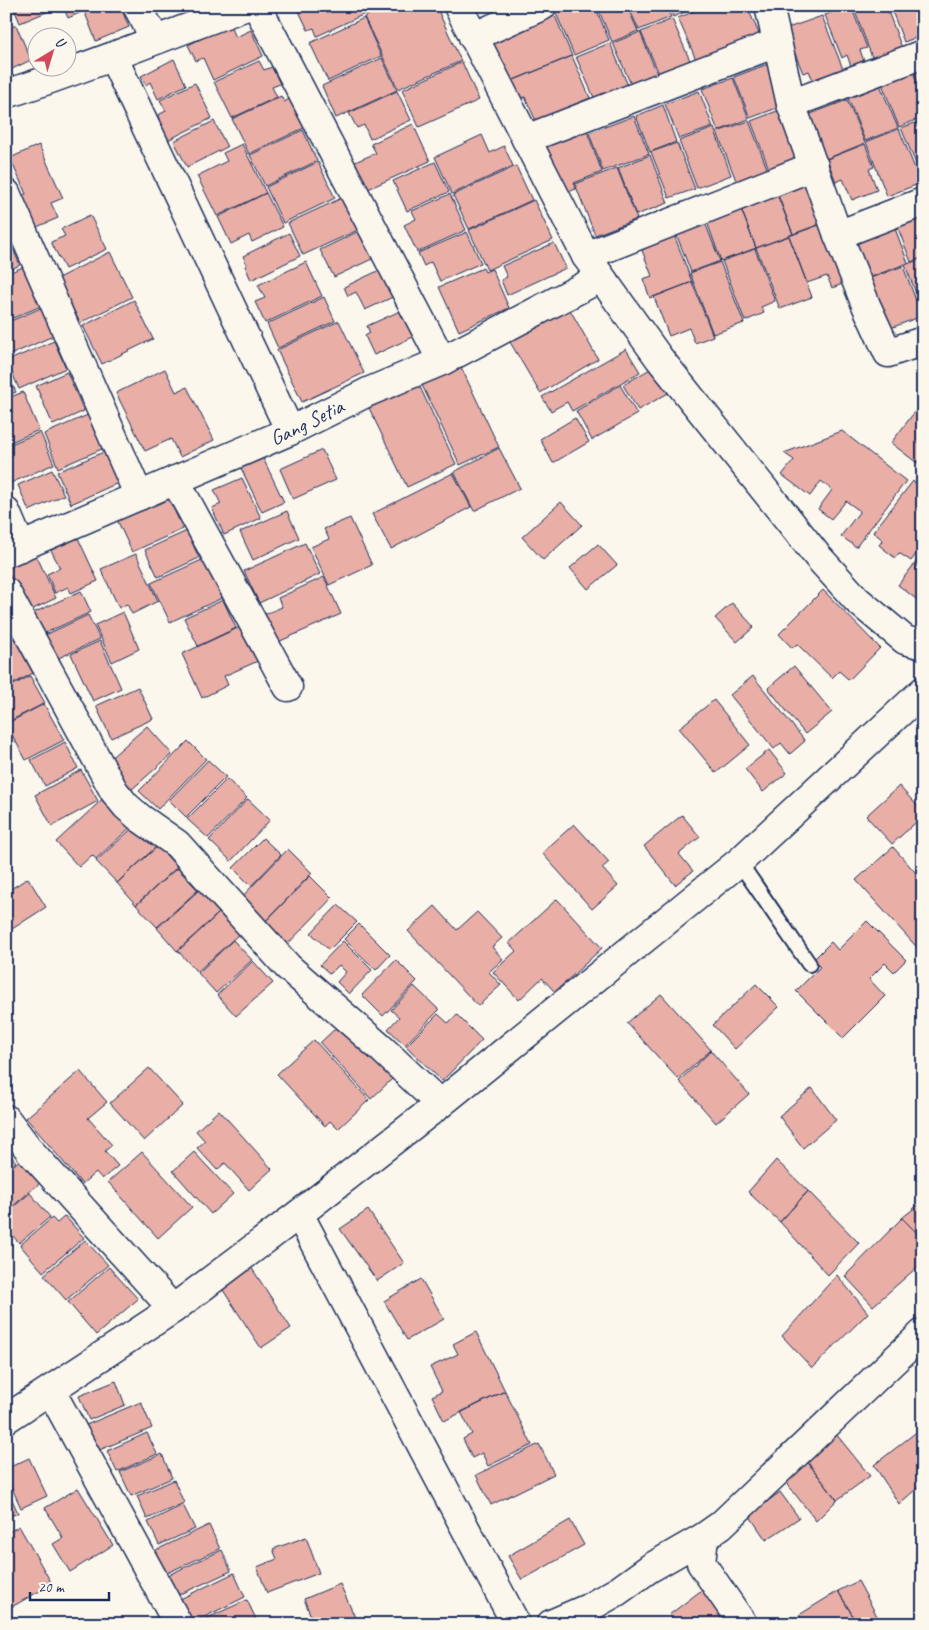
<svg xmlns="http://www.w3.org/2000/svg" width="929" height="1630" viewBox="0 0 929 1630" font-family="Caveat,sans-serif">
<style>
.building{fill:#e9aea6;stroke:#1b2f5e}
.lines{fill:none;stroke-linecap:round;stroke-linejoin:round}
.lane-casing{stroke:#1b2f5e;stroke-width:18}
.street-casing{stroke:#1b2f5e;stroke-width:31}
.lane{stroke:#fbf7ec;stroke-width:14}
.street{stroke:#fbf7ec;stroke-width:28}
.labels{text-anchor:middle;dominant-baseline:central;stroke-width:4;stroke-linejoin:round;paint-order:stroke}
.street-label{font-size:21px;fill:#1b2f5e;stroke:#fbf7ec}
</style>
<rect width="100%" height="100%" fill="#fbf7ec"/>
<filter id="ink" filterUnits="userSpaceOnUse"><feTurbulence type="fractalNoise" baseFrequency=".02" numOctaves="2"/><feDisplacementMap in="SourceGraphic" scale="10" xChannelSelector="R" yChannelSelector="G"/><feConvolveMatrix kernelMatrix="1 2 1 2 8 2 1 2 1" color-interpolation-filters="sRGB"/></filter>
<g filter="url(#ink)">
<path class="building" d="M13,6h34l2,5 -29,12z
M63,6h33l-28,12z
M102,6h18l9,21 -33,14 -11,-28z
M382,6l-65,30 -3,-8 -6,2 -10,-21 6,-3z
M387,6h49l25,55 -63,28 -34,-72z
M567,6h28l14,34 -35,15 -19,-44z
M597,6h30l11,25 -26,11z
M628,6h38l5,11 -32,13z
M669,6h31l-27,11z
M707,6h40l13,30 -63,26 -19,-44z
M848,6h3l16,42 -7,2 5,14 -13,5 -5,-14 -5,3 -17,-43z
M853,6h33l16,42 -29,12z
M890,6h33v29l-19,7z
M555,16l17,40 -73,30 -11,-43z
M822,16l21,53 -30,11 -4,-9 -6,2 -18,-44z
M364,18l17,38 -53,25 -18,-38z
M672,19l19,44 -31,13 -19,-44z
M16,25l15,35 -19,9 -6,-13v-26z
M230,25l6,12 15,-7 12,26 -50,24 -10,-22 -7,3 -8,-16z
M640,32l18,44 -26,11 -19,-44z
M610,43l19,45 -33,14 -20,-45z
M572,56l18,42 -32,13 4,9 -14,5 -4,-8 -8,4 -11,-24 -8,3 -8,-18z
M382,58l15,32 -61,28 -14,-32z
M174,59l12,26 -28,14 -8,-17 -4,3 -5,-9z
M259,61l5,9 8,-3 8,17 -8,3 5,10 -45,21 -18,-36z
M462,62l17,38 -60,27 -17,-37z
M768,64l17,41 -35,13 -16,-41z
M923,70v23l-8,-20z
M913,72l10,25v20l-24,10 -17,-43z
M733,78l16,41 -31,12 -16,-42z
M195,83l17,35 -50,25 -7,-14 8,-4 -5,-10 8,-4 -6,-11z
M880,85l18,43 -33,13 -17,-43z
M397,91l14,29 -41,19 -6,-14 -7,3 -8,-15z
M699,91l14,36 -34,12 -14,-35z
M281,96l3,6 11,-6 15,29 -61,29 -17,-35z
M847,100l18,43 -44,18 -18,-44z
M663,105l13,37 -26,10 -14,-36z
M785,108l18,49 -34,12 -18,-48z
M634,116l15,38 -46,17 -14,-38z
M923,120v50l-4,1 -18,-43z
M214,121l13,26 -40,20 -13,-26z
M749,121l19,50 -31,12 -20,-51z
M413,124l17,37 -62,28 -13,-27 21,-9 -5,-9z
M585,126l17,46 -28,11 2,6 -16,6 -20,-52z
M714,128l17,47 -34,13 -18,-47z
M899,129l22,54 -34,13 -21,-54z
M303,130l14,31 -52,25 -15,-31z
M482,135l8,18 14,-7 9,20 -61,28 -17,-37z
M677,143l18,46 -26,9 -18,-46z
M242,144l24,49 -49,23 -20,-40 30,-15 -4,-8z
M865,144l9,23 -5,2 8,21 -25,10 -9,-21 -7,3 -9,-23z
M39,145l24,53 -12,5 7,15 -26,11 -14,-32 8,-3 -16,-36z
M650,155l18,48 -32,12 -18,-47z
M318,162l17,36 -52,25 -17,-36z
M435,162l14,30 -42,19 -14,-30z
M516,166l16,34 -63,29 -16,-34z
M617,168l20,51 -42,16 -20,-51z
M806,185l14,39 -27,10 -15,-39z
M776,192l17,42 -37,14 -16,-42z
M266,193l17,34 -31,15 -3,-7 -18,9 -13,-27z
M450,194l16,36 -49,22 -13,-27 12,-6 -4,-8z
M344,197l16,32 -57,26 -15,-32z
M534,200l19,40 -66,30 -18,-40z
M923,204v53l-12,5 -18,-47z
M740,206l16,42 -35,13 -15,-42z
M90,215l17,34 -42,20 -14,-27 14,-6 -4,-7z
M891,218l17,45 -40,15 -17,-45z
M704,220l16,41 -29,11 -16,-41z
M822,224l23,59 -13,5 -5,-12 -20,7 -18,-47z
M361,230l13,28 -40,19 -14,-27z
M467,232l14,31 -41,18 -9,-19 -7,4 -6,-13z
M673,232l19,50 -42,16 -7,-19 9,-3 -12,-31z
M6,233l14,32 -14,6z
M289,233l11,23 -49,24 -6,-14 2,-1 -4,-9z
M789,236l23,61 -32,12 -24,-61z
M554,243l12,25 -59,27 -6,-15 6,-3 -5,-11z
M755,249l20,52 -14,6 3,6 -19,8 -23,-60z
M110,252l22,45 -52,26 -22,-45z
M923,258v53l-18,-46z
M306,262l16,34 -57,27 -10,-21 10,-4 -7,-13z
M720,262l24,61 -31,11 -23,-61z
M903,266l19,50 -34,13 -20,-50z
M23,267l18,39 -35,15v-47z
M384,268l13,27 -32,15 -9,-18 -8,4 -4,-9z
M483,268l2,4 7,-3 17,39 -50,23 -20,-44z
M692,282l21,54 -18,7 -6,-15 -20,8 -15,-39z
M324,297l11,24 -57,27 -11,-24z
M134,300l19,39 -51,25 -19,-38z
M41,308l12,28 -43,19 -4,-8v-24z
M569,308l29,51 -58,34 -30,-51z
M400,311l13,26 -39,18 -9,-19 5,-3 -3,-7z
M339,321l25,52 -62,29 -25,-52z
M54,341l12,27 -47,21 -12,-28z
M626,349l14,23 -68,39 -5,-9 -16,9 -9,-14z
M460,365l39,82 -39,18 -39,-82z
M657,365l15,26 -34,19 -15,-25z
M165,369l11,23 11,-5 27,53 -34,17 -9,-18 -26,12 -29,-58z
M6,371l10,21 -10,4z
M67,372l17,39 -31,14 -17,-39z
M419,385l37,79 -49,23 -38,-79z
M620,385l17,29 -45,26 -16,-29z
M23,392l16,38 -33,14v-45z
M920,405l3,1v49l-6,8 -26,-20z
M90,414l14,34 -46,20 -14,-34z
M575,418l14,24 -36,21 -13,-24z
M842,431l64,50 -50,66 -15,-11 19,-25 -14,-10 -15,18 -13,-10 14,-19 -11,-9 -11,15 -28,-21 12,-15 -10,-7z
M40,432l14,32 -48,21v-39z
M499,448l21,40 -46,23 -20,-39z
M322,450l14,30 -43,19 -13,-30z
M106,451l14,31 -49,22 -14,-32z
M262,456l22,46 -22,10 -22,-46z
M52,470l12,25 -35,16 -11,-26z
M453,473l18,34 -80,42 -19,-35z
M923,475v70l-12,16 -12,-8 -4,5 -16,-13 4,-5 -10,-8 40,-51 3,3z
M242,478l19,40 -37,17 -12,-27 9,-4 -7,-14z
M164,488l19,41 -51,23 -19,-41z
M561,502l21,23 -39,35 -21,-23z
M287,511l12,27 -46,22 -13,-28z
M350,518l22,47 -43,20 -18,-38 18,-8 -5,-10z
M187,531l12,27 -41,19 -13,-27z
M78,538l20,43 -27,12 -3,-6 -13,6 -8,-19 13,-6 -9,-18z
M305,543l15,31 -61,29 -15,-32z
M598,544l19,21 -29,24 -18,-21z
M33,548l23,50 -29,14 -21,-45v-7z
M923,553v46l-3,3 -22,-17z
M136,554l22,47 -26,13 -5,-10 -8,4 -18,-39z
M204,559l18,39 -52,24 -19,-39z
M324,577l17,37 -63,28 -13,-28 17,-7 -4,-9z
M823,590l57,58 -31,32 -10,-9 -7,7 -35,-34 -5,4 -13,-14z
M81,591l10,21 -50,23 -10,-21z
M223,600l13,28 -38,18 -14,-28z
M732,603l22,24 -17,15 -22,-24z
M123,612l16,37 -27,13 -17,-37z
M88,615l12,24 -48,22 -11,-24z
M6,620l9,17 -9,5z
M242,626l16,35 -34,15 4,9 -26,13 -20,-44z
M14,638l19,35 -27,15v-45z
M100,641l21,47 -28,13 -22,-47z
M794,666l38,46 -27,22 -37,-46z
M30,676l15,27 -39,20v-34z
M753,676l52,65 -15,13 -9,-11 -7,6 -44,-54z
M138,687l15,32 -42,19 -15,-32z
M714,700l36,45 -34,28 -37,-45z
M44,704l20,36 -38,20 -20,-36z
M147,726l25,28 -42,37 -25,-28z
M188,741l18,18 -48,50 -19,-18z
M65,742l13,26 -33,18 -14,-26z
M769,750l18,23 -24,19 -18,-23z
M208,760l18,17 -40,40 -17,-17z
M81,770l17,31 -46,25 -17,-31z
M227,779l20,19 -39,40 -21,-19z
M899,786l24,26v4l-31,28 -26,-28z
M108,794l27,29 -39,36 -4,-4 -13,12 -23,-25z
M248,799l22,21 -39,41 -22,-21z
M682,815l18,22 -21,17 14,17 -18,14 -31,-39z
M137,824l20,22 -40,37 -21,-22z
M574,824l35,38 -7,6 16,18 -26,23 -50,-56z
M263,838l18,17 -30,31 -18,-18z
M158,846l19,21 -41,38 -19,-22z
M893,847l30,34v73l-67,-74z
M288,849l24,24 -53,55 -24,-24z
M177,868l21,22 -41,37 -21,-22z
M310,876l22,22 -50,52 -23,-22z
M28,878l18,29 -40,26v-41z
M199,890l20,23 -42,38 -20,-23z
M557,899l45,49 -47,44 -13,-14 -23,22 -26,-28 23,-21 -7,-8z
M338,905l19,17 -28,28 -18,-17z
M435,906l22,24 20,-18 25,26 -10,9 11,12 -14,13 12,13 -23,21 -70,-75z
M219,913l20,21 -42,38 -19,-21z
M867,921l39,39 -12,12 -9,-9 -16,16 16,17 -42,42 -47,-47 24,-24 -7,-7 18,-18 7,8z
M359,924l31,31 -14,15 -32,-31z
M233,940l19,20 -36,33 -18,-20z
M343,941l29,29 -23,24 -12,-12 9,-10 -7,-7 -9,9 -10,-9z
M396,960l21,21 -34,35 -21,-21z
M253,961l20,22 -37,33 -19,-21z
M756,984l23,23 -44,42 -22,-24z
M414,986l25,24 -34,35 -17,-16 11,-12 -8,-7z
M661,994l50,56 -33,29 -51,-56z
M438,1014l10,9 9,-8 25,25 -40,41 -36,-35z
M341,1023l51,56 -21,20 -51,-56z
M314,1040l55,60 -31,29 -8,-8 -5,5 -48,-52z
M711,1051l38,43 -33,29 -37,-42z
M149,1068l34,37 -39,36 -34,-38z
M80,1071l27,31 -19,16 24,27 -7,6 13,15 -16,13 -6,-7 -14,12 -56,-66z
M812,1088l24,32 -33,28 -24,-32z
M219,1110l53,59 -23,21 -24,-27 -8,7 -20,-22 8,-7 -9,-10z
M6,1150l10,12 -10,8z
M142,1152l50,55 -34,31 -50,-56z
M194,1152l39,42 -22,20 -38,-43z
M20,1160l20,23 -34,29v-40z
M776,1160l32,31 -28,31 -32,-30z
M808,1191l51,52 -31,32 -48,-53z
M30,1193l20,24 -31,26 -13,-15v-15z
M923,1201v38l-21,-21z
M368,1210l36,53 -27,18 -37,-52z
M65,1216l19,22 -41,34 -23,-27 32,-27 5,5z
M902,1218l21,21v23l-50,44 -28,-30z
M85,1240l23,25 -42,35 -22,-25z
M109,1267l29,32 -42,36 -28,-33z
M251,1267l40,61 -30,20 -40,-61z
M837,1275l31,38 -56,55 -30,-32z
M421,1279l23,40 -37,21 -23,-39z
M476,1332l29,59 -61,30 -12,-25 10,-5 -12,-24 28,-13 -5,-10z
M116,1381l9,24 -36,15 -10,-24z
M505,1391l27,54 -44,21 -6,-13 -10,5 -9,-19 9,-5 -11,-22z
M141,1402l11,26 -55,23 -11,-26z
M919,1430l4,5v48l-24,21 -25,-39z
M147,1433l10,21 -40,18 -10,-21z
M836,1434l34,42 -33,24 -31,-40z
M539,1444l15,30 -63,31 -15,-30z
M162,1454l10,24 -41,18 -11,-24z
M29,1458l18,38 -26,12 -15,-33v-6z
M806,1460l31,40 -21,21 -31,-40z
M174,1480l10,23 -37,16 -10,-23z
M6,1486l12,27 -12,5z
M78,1488l35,57 -43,27 -17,-28 10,-6 -18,-30z
M780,1492l19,26 -33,22 -17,-25z
M183,1505l12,24 -36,16 -11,-23z
M570,1520l14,25 -62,35 -14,-24z
M209,1525l11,24 -58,26 -10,-23z
M19,1526l33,58 -44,25 -2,-4v-71z
M306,1537l13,36 -52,20 -10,-26 20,-8 -4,-10z
M222,1550l9,21 -57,26 -10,-20z
M234,1573l11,24 -55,27 -14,-23z
M858,1581l19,35 -20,7 -19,-32z
M340,1584l18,40h-44l-10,-25z
M703,1589l20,30 -6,5h-41l-7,-9z
M838,1591l19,32 -53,1 -5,-9z
M247,1600l9,19 -10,5h-41l-2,-4z"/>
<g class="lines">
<g class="lane-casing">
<path id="lane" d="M739,862l70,102"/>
</g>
<g class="street-casing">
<g id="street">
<path d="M137,6l18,33"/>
<path d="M257,6l185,355"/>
<path d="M458,6l128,250 73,102 160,200 38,42 48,40 18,5"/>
<path d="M769,6l22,98 47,131 28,70 22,48 35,-12"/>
<path d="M473,37l69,-31"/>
<path d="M113,57l177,374"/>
<path d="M6,94c82,-26 160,-59 241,-88"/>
<path d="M791,104l132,-50"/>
<path d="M526,139l250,-96"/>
<path d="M6,193l133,303"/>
<path d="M838,235l85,-33"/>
<path d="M586,256l228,-90"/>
<path d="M175,480l113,207"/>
<path d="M6,512l15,35"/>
<path id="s1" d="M6,553l284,-122 78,-39 74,-31 158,-83"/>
<path d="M6,592l108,199 12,15 14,12 37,26 111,123 95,83 57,54"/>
<path d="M6,1119l24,32 143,158"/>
<path d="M299,1214l217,410"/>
<path d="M51,1391l127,233"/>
<path d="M6,1419l167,-110 126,-95 141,-110 299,-242 184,-171"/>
<path d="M704,1537l17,-12 202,-192"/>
<path d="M551,1624l37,-16 30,-17 32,-23 54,-31 -3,26 42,61"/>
</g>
</g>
<use href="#lane" class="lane"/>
<use href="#street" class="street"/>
</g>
</g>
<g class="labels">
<g class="street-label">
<text stroke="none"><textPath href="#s1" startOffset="328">Gang Setia</textPath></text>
</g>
</g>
<rect width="929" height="1630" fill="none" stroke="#fbf7ec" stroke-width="25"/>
<rect x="12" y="12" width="904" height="1605" fill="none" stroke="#1b2f5e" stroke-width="2" filter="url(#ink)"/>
<g transform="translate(52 52) rotate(38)"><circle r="24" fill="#fbf7ec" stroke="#a1a7b3"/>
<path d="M0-4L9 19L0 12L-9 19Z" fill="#d1495b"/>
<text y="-8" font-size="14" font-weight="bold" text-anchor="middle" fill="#1b2f5e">U</text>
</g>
<path d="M30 1592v8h79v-8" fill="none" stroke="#1b2f5e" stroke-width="2.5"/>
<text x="38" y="1592" font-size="15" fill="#1b2f5e" stroke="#fbf7ec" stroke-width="4" paint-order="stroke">20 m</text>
</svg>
